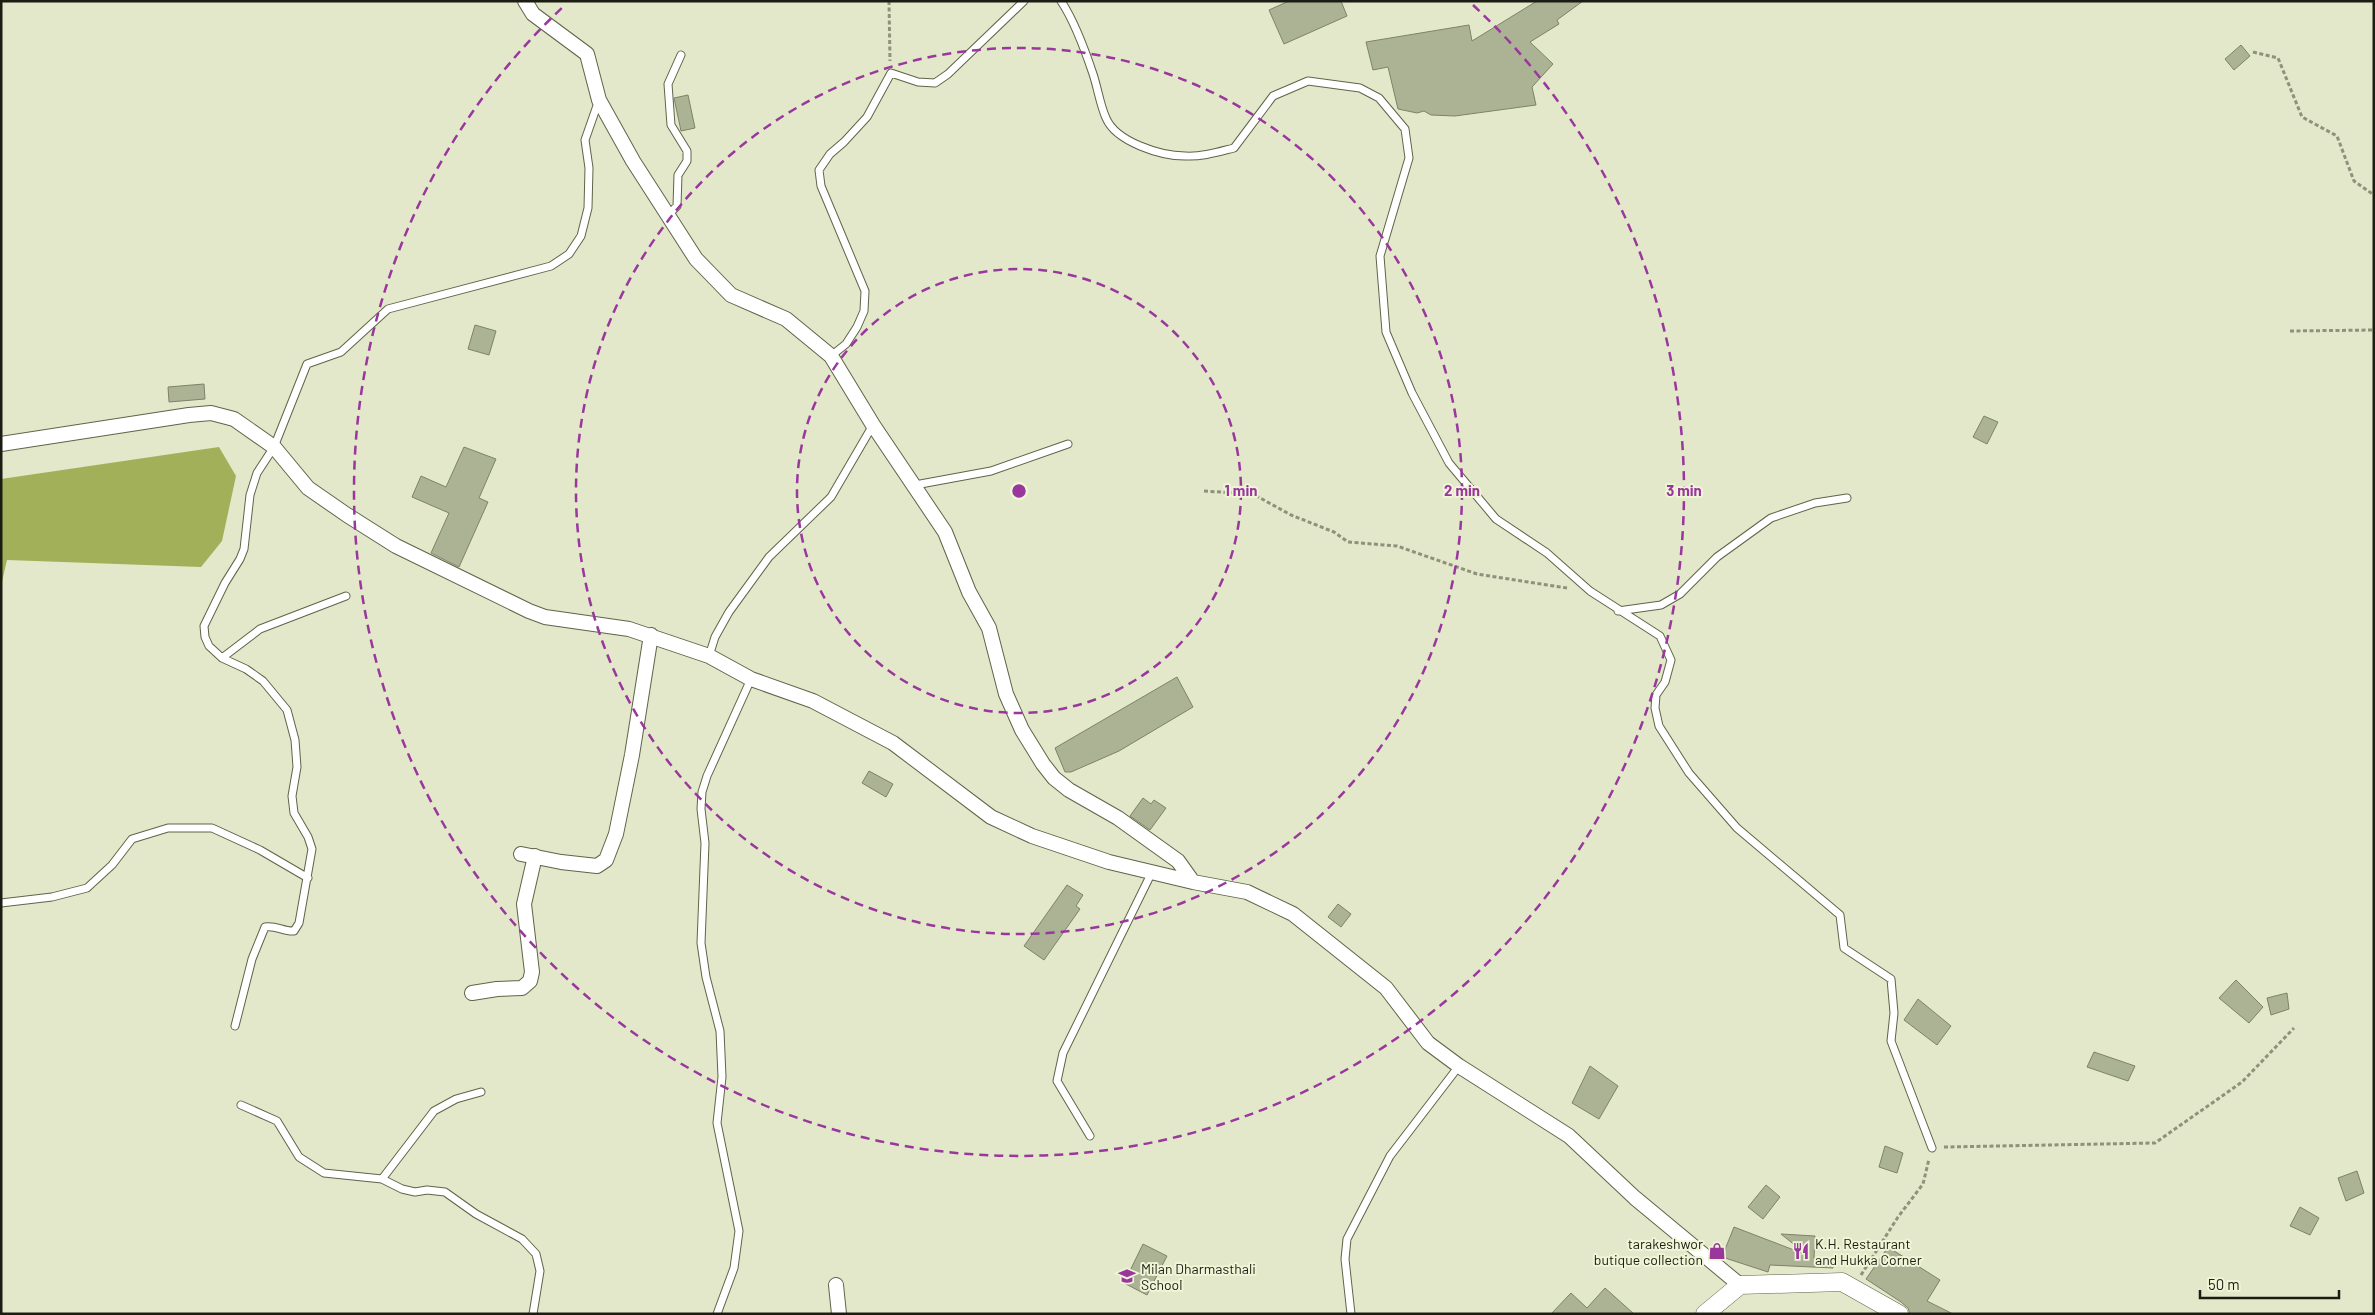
<svg xmlns="http://www.w3.org/2000/svg" width="2375" height="1315" viewBox="0 0 2375 1315" font-family="Barlow,sans-serif">
<style>
.forest{fill:#a3b05a}
.building{fill:#acb294;stroke:#7e8367}
.lines{fill:none;stroke-linecap:round;stroke-linejoin:round}
.service-casing{stroke:#5f6449;stroke-width:9}
.minor-casing{stroke:#5f6449;stroke-width:16}
.tertiary-casing{stroke:#5f6449;stroke-width:19}
.path{stroke:#8e927b;stroke-width:3;stroke-dasharray:4 2.5;stroke-linecap:butt}
.service{stroke:#fff;stroke-width:7}
.minor{stroke:#fff;stroke-width:14}
.tertiary{stroke:#fff;stroke-width:18}
.ring{fill:none;stroke:#99379d;stroke-width:2.5;stroke-dasharray:9 6}
.labels{text-anchor:middle;dominant-baseline:central;stroke-width:4;stroke-linejoin:round;paint-order:stroke}
.poi-label{font-size:14px;fill:#1b1d12;stroke:#eff5d6;text-anchor:start}
.centre{fill:#99379d;stroke:#eff5d6;stroke-width:2.5}
.ring-label{font-size:15px;text-anchor:middle;font-weight:bold;fill:#99379d;stroke:#eff5d6;stroke-width:4;stroke-linejoin:round;paint-order:stroke}
</style>
<rect width="100%" height="100%" fill="#e2e8c9"/>
<path class="forest" d="M219,447l17,29 -14,65 -21,26 -194,-7 -6,26v-107z"/>
<path class="building" d="M1289,1h52l6,15 -63,28 -15,-34z
M1537,1h46l-26,19 2,4 -29,18 23,22 -21,23 4,18 -81,11 -24,-1 -7,-4 -7,2 -19,-4 -10,-42 -15,3 -7,-28 103,-17 3,16z
M2241,45l9,11 -16,14 -9,-11z
M688,95l7,33 -14,3 -7,-33z
M475,325l21,6 -7,24 -21,-6z
M204,384l1,15 -36,3 -1,-15z
M1984,416l14,6 -11,22 -14,-7z
M464,447l32,12 -17,39 9,4 -29,65 -28,-14 18,-40 -37,-16 9,-21 25,11z
M1177,677l16,30 -74,44 -48,21h-6l-10,-24z
M869,771l24,13 -7,13 -24,-14z
M1143,798l8,6 3,-4 12,8 -16,22 -20,-14z
M1067,885l16,10 -7,11 4,3 -36,51 -20,-14z
M1338,904l13,10 -10,13 -13,-10z
M2236,980l27,27 -14,16 -30,-25z
M2287,993l2,16 -18,6 -4,-17z
M1918,999l33,27 -14,19 -33,-25z
M2094,1052l41,14 -7,15 -41,-14z
M1590,1066l28,20 -19,33 -27,-16z
M1885,1146l18,7 -6,20 -18,-6z
M2357,1171l7,22 -18,8 -8,-23z
M1766,1185l14,12 -17,22 -15,-12z
M2300,1207l19,11 -9,17 -20,-9z
M1734,1227l73,28 -26,-21 34,2 -1,22 19,7v3l-63,-3 -2,7 -46,-15z
M1143,1244l24,12 -20,39 -23,-12z
M1888,1247l52,33 -13,21 26,13h-43l-2,-6 -7,-6 -35,-23z
M1605,1288l29,26h-83l20,-21 16,15z"/>
<g class="lines">
<g class="service-casing">
<path id="service" d="M1061,1c14,21 24,49 32,73 5,15 7,31 13,44 10,24 55,38 79,38 17,1 33,-4 49,-8l39,-52 35,-15 52,7 19,10 26,31 4,29 -29,98 6,76 26,61 37,70 47,56 51,34 43,38 70,45 11,24 -6,22 -9,13 -1,13 4,18 30,47 48,55 103,87 4,33 47,31 3,34 -3,28 41,107
M668,215l9,-9 1,-31 9,-14v-10l-16,-26 -3,-41 13,-29
M831,356l15,-12 11,-17 7,-16 1,-20 -44,-105 -2,-16 11,-16 14,-12 23,-25 24,-44 27,9 17,1 13,-9 76,-73
M915,485l76,-14 77,-27
M1618,611l43,-6 19,-11 37,-37 54,-39 44,-15 32,-5
M709,656l6,-19 14,-25 40,-55 62,-60 42,-72
M222,658l38,-29 86,-33
M1,903l51,-6 35,-9 25,-23 20,-26 36,-11h44l48,22 48,28
M235,1026l17,-67 13,-32c11,-2 19,5 29,4l5,-8 13,-74 -4,-12 -14,-24 -2,-17 5,-29 -2,-27 -8,-30 -24,-29 -17,-12 -24,-11 -13,-12 -4,-9 -1,-11 21,-43 15,-24 4,-10 6,-54 7,-22 17,-26 33,-83 34,-12 47,-43 163,-43 18,-12 12,-18 7,-28 1,-40 -4,-28 14,-40
M241,1105l36,16 22,36 25,16 58,6 20,10 13,3 12,-2 18,2 31,22 46,25 14,15 4,17 -7,43
M1090,1136l-33,-55 6,-28 89,-181
M382,1179l52,-68 22,-12 25,-7
M717,1314l17,-46 5,-37 -22,-108 5,-46 -2,-46 -14,-54 -5,-34 4,-100 -4,-34 1,-17 5,-16 44,-97
M1351,1314l-6,-55 2,-20 43,-83 69,-90"/>
</g>
<g class="minor-casing">
<path id="minor" d="M525,1l8,13 54,40 12,46 34,61 63,98 35,36 55,24 45,37 42,69 72,107 24,60 20,36 17,66 16,36 21,34 11,14 15,12 49,28 60,43 15,21
M1,444l188,-29 22,-2 23,6 40,28 34,41 39,27 49,31 133,65 16,6 84,12 80,27 42,23 62,22 80,42 98,74 41,19 77,26 84,20 54,10 46,22 93,74 42,55 31,23 110,70 66,62 105,87
M521,854l40,8 36,4 9,-6 10,-26 16,-79 19,-120
M472,993l25,-4 25,-1 8,-7 2,-9 -8,-68 11,-48
M836,1285l3,29"/>
</g>
<g class="tertiary-casing">
<path id="tertiary" d="M1705,1314l35,-29 102,-3 57,32"/>
</g>
<path class="path" d="M889,1l1,60
M2253,52l25,6 24,59 35,19 17,45 20,14
M2290,331l84,-1
M1204,491l49,3 38,21 43,17 14,10 49,4 80,28 90,14
M1944,1147l211,-4 87,-61 52,-54
M1861,1275l37,-58 25,-33 6,-25"/>
<use href="#service" class="service"/>
<use href="#minor" class="minor"/>
<use href="#tertiary" class="tertiary"/>
</g>
<g class="ring">
<circle cx="1019" cy="491" r="222"/>
<circle cx="1019" cy="491" r="443"/>
<path d="M1473 5A665 665 0 1 1 565 5"/>
</g>
<defs>
<g id="shop-bare" transform="scale(1.35)"><path d="M-5-2.5h2.3a2.7 3.5 0 0 1 5.4 0H5L5.5 6h-11ZM-1.5-2.5h3a1.5 2.3 0 0 0-3 0Z" fill="#99379d" stroke="#eff5d6" stroke-width="2.5" paint-order="stroke"/></g>
<g id="restaurant-bare" transform="scale(1.35)"><path d="M-5-6h1v4h1v-4h1v4h1v-4h1v5L-1.5 .5V6h-2V.5L-5-1ZM5-6V6H3V1.5H1.5Q1.5-4 5-6Z" fill="#99379d" stroke="#eff5d6" stroke-width="2.5" paint-order="stroke"/></g>
<g id="school-bare" transform="scale(1.35)"><path d="M0-5L7-2L0 1L-7-2ZM-4 1L0 2.5L4 1V4Q0 6-4 4Z" fill="#99379d" stroke="#eff5d6" stroke-width="2.5" paint-order="stroke"/></g>
</defs>
<g fill-rule="evenodd">
<use href="#shop-bare" x="1717" y="1251"/>
<use href="#restaurant-bare" x="1801" y="1251"/>
<use href="#school-bare" x="1127" y="1276"/>
</g>
<g class="labels">
<g class="poi-label">
<text x="1703" y="1243" text-anchor="end">tarakeshwor<tspan x="1703" dy="16">butique collection</tspan></text>
<text x="1815" y="1243">K.H. Restaurant<tspan x="1815" dy="16">and Hukka Corner</tspan></text>
<text x="1141" y="1268">Milan Dharmasthali<tspan x="1141" dy="16">School</tspan></text>
</g>
</g>
<circle cx="1019" cy="491" r="8" class="centre"/>
<g class="ring-label">
<text x="1241" y="496">1 min</text>
<text x="1462" y="496">2 min</text>
<text x="1684" y="496">3 min</text>
</g>
<rect width="2375" height="1315" fill="none" stroke="#1b1d12" stroke-width="5"/>
<path d="M2200 1290v8h139v-8" fill="none" stroke="#1b1d12" stroke-width="2.5"/>
<text x="2208" y="1290" font-size="15" fill="#1b1d12" stroke="#eff5d6" stroke-width="4" paint-order="stroke">50 m</text>
</svg>
